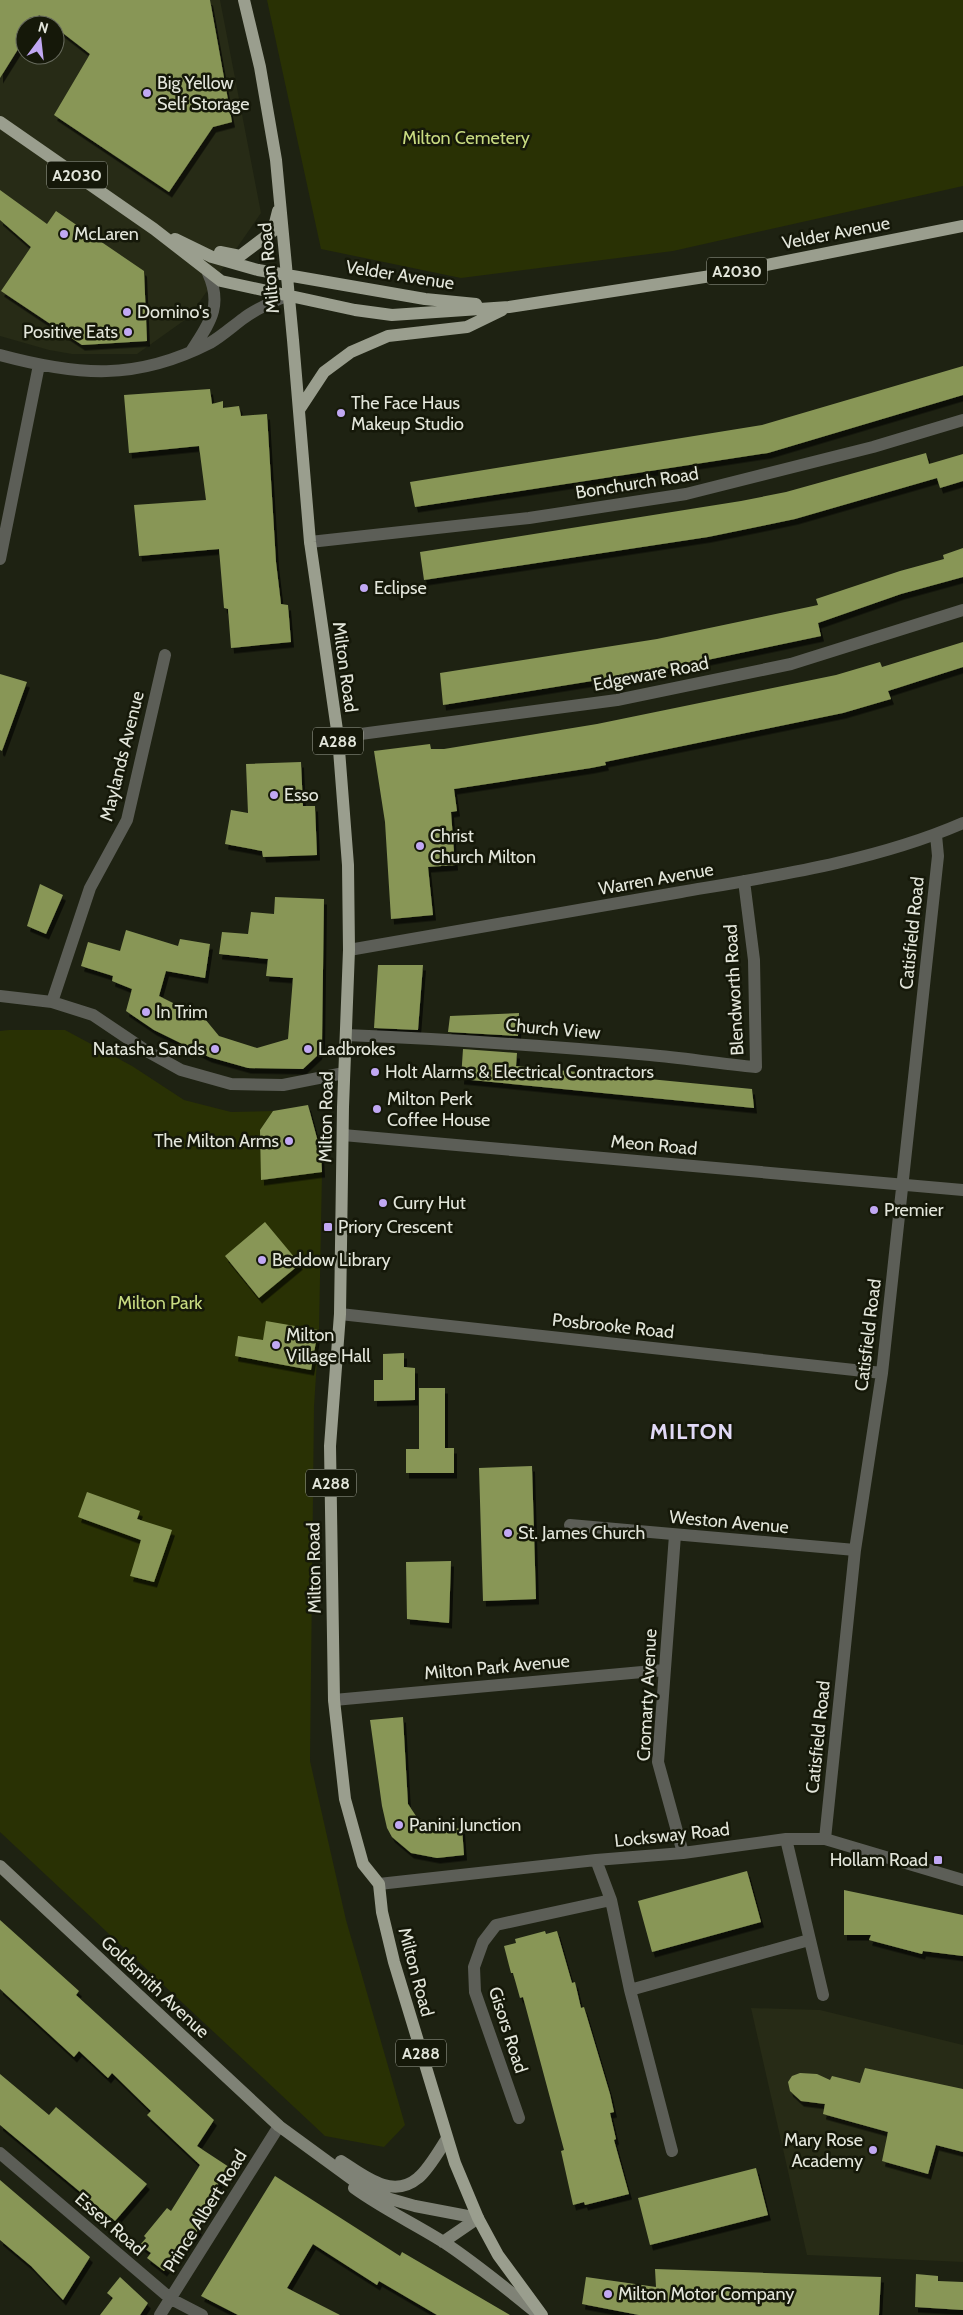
<svg xmlns="http://www.w3.org/2000/svg" width="963" height="2315" viewBox="0 0 963 2315" font-family="Cabin,sans-serif">
<style>
.built{fill:#272b16;fill-rule:evenodd}
.green{fill:#293104}
.building{fill:#889657;filter:url(#shadow)}
.lines{fill:none;stroke-linecap:round;stroke-linejoin:round}
.street{stroke:#5c5e57;stroke-width:12}
.secondary{stroke:#7f8276;stroke-width:12}
.primary{stroke:#9a9e8e;stroke-width:12}
.poi-dot{fill:#c1a8f3;stroke:#151809;stroke-width:2}
.labels{text-anchor:middle;dominant-baseline:central;stroke-width:5;stroke-linejoin:round;paint-order:stroke}
.shield{fill:#151809;stroke:#a5a89c;stroke-width:1}
.shield-label{font-size:16px;font-weight:bold;fill:#e3e6db}
.poi-label{font-size:18px;fill:#e3e6db;stroke:#151809;text-anchor:start}
.park-label{font-size:18px;fill:#c8db81;stroke:#151809}
.street-label{font-size:18px;fill:#e3e6db;stroke:#151809}
.district-label{font-size:22px;font-weight:bold;letter-spacing:1px;fill:#e1d9f6;stroke:#151809}
</style>
<defs>
<filter id="shadow"><feDropShadow dx="3" dy="5.5" stdDeviation="0" flood-color="#0009"/></filter>
</defs>
<rect width="100%" height="100%" fill="#1e2212"/>
<path class="built" d="M0,0h220l41,213 -72,104 -52,37h-65l-23,-4 -49,-14zM25,25h30v30h-30z
M751,2008l69,2 143,35v217l-156,-7z"/>
<path class="green" d="M267,0h696v186l-290,65 -212,27 -140,-29z
M9,1030h56l67,36 52,34 47,12 42,-1 -13,19 2,50 60,-8 -3,158 -5,76 -4,355 36,159 59,205 -21,22 -59,-11 -325,-304v-801z"/>
<path class="building" d="M0,0h210l22,122 -19,5 -44,65 -115,-77 36,-61 -35,-27v-2l-16,-10 -6,10h-8v13l-25,40z
M0,190l47,34 9,-13 88,60 3,70 -65,4 -81,-54 30,-44 -31,-27z
M963,366v29l-195,58 -353,54 -5,-25 352,-57z
M210,389l2,15 11,-3v7l16,-2 2,10 26,-2 9,148 5,42 7,1 3,37 -60,6 -3,-39 -4,-1 -5,-59 -80,7 -5,-51 72,-5 -7,-54 -70,7 -5,-58z
M926,453l3,11 34,-10v27l-23,7 -3,-10 -142,41 -87,18 -284,43 -4,-28 321,-51 45,-9z
M963,548v29l-62,17 -83,29 3,13 -161,34 -217,35 -3,-32 217,-34 161,-34 -2,-6 84,-28 44,-12 -1,-4z
M963,642v25l-75,24 3,8 -48,14 -238,49 1,3 -15,3 -137,21 3,22 -6,1 4,53 -27,2 5,48 -42,4 -6,-97 -11,-71 56,-7 1,5h13l153,-25 239,-49 44,-13 2,5z
M0,674l27,8 -25,69 -2,-1z
M301,762l2,44h12l2,49 -54,2 -1,-6 -37,-7 6,-34 17,3 -2,-49z
M40,884l23,11 -17,39 -19,-8z
M275,897l49,2 -2,145 -3,10 -16,15 -55,-1 -39,-11 -55,-27 -28,-19 6,-22 -20,-8 1,-5 -32,-10 7,-24 32,9 6,-21 52,16 2,-7 30,5 -5,34 -39,-7 -7,25 46,23 14,17 38,12 31,-9 5,-61 -27,-2 2,-17 -49,-5 3,-22 26,2 3,-22 23,2z
M378,965h45l-5,65 -44,-2z
M519,1013l-1,23 -70,-4 2,-16z
M463,1049l54,4 -1,13 236,23 2,19 -293,-29z
M308,1105l13,48 1,19 -61,8 -1,-50 13,-19z
M265,1222l35,42 -41,34 -34,-42z
M266,1321l52,9 -7,40 -76,-14 3,-20 25,4z
M404,1353v14l11,1v32l-41,1v-21h9v-26z
M419,1388h26v60h9v25h-48v-24h13z
M532,1466l4,133 -53,2 -4,-133z
M87,1492l53,19 -3,8 35,11 -18,52 -24,-6 11,-36 -63,-23z
M451,1561l-2,62 -42,-4 -1,-57z
M403,1717l5,87 8,12 8,6 23,7 15,-1 2,27 -27,3 -26,-5 -19,-16 -5,-9 -5,-22 -12,-86z
M747,1871l14,51 -109,30 -14,-51z
M844,1890l119,25v41l-40,-5 -1,3 -53,-14 2,-5h-27z
M0,1920l79,71 -3,4 138,125 -17,26 32,21 -36,57 6,5 -35,42 -17,-13 4,-5 -11,-8 6,-7 -2,-2 23,-28 4,3 29,-46 -53,-50 4,-4 -39,-38 -4,5 -29,-27 -5,6 -74,-68z
M545,1931l1,3 11,-3 15,52 3,-1 6,26 3,-1 26,87 4,18 -4,1 6,26 -2,1 15,54 -44,11 -1,-3 -11,3 -12,-54 3,-1 -41,-153 -3,1 -7,-25h-2l-7,-27 12,-3 -1,-4z
M865,2068l98,21v63l-27,-7 -8,29 -46,-13 6,-29 -65,-18 2,-10 -24,-3 -11,-10 -2,-9 4,-6 8,-3 17,1 13,6 2,-4 28,7z
M0,2074l49,41 7,-8 91,77 -32,37 -115,-96z
M756,2168l12,47 -118,30 -12,-47z
M275,2176l125,80 2,-4 108,63h-73l-58,-34 -2,4 -64,-41 -26,44 53,27h-102l-37,-19z
M0,2180l90,77 -27,43 -32,-34 -31,-26z
M655,2269l226,8 -2,38h-240l-57,-11 4,-27 70,10z
M916,2274l22,2v5l25,1v28l-48,-3z
M120,2277l28,26 -8,12h-40l13,-17 -6,-5z"/>
<g class="lines">
<path class="street" d="M192,350c18,-28 31,-44 16,-77
M0,355c78,21 136,26 210,-12 12,-7 23,-17 34,-25 13,-10 29,-16 44,-23
M310,542l219,-24 157,-24 187,-47 90,-27
M0,559l39,-194
M338,737l279,-37 174,-36 172,-54
M349,950c111,-19 222,-38 332,-58 93,-16 195,-31 282,-69
M0,996l52,6 41,13 52,35 36,20 50,14 52,1 61,-12
M52,1002l38,-114 37,-68 38,-165
M346,1035c102,4 202,11 304,20 35,3 70,9 106,12l-2,-107 -10,-79
M343,1135l620,55
M340,1314l542,59
M570,1525l285,25
M675,1535l-17,227 25,91
M334,1700l330,-30
M786,1839l37,156
M825,1839l30,-289 27,-177 56,-517 -2,-21
M596,1860l15,40 19,90 42,161
M379,1884l217,-24 87,-7 103,-14h39l138,41
M630,1990l179,-50
M519,2118l-44,-126 -1,-25 9,-25 13,-17 115,-25
M0,2153l171,146 31,16
M160,2315l119,-189"/>
<path class="secondary" d="M0,1866l279,260 78,57 30,15 28,8 63,12
M341,2161c22,14 51,39 77,17 10,-8 21,-27 28,-38
M354,2188c29,21 61,36 91,55 33,22 63,47 94,72
M443,2242l35,-24"/>
<path class="primary" d="M244,0l16,67 16,93 17,180 17,202 28,195 10,128 1,85 -6,157 -3,207 -10,132 4,254 11,99 18,65 16,20 3,28 12,50 61,201 23,55 20,37 44,60
M0,122l154,107 67,52 134,29 37,5 117,-8 202,-31 252,-50
M175,239l37,18 46,13 167,29 51,5
M220,252l20,4 33,-25 5,-20
M299,410l25,-38 27,-20 37,-16 79,-9 35,-17"/>
</g>
<g class="poi-dot">
<circle cx="147" cy="93" r="5"/>
<circle cx="64" cy="234" r="5"/>
<circle cx="127" cy="312" r="5"/>
<circle cx="128" cy="332" r="5"/>
<circle cx="341" cy="413" r="5"/>
<circle cx="364" cy="588" r="5"/>
<circle cx="274" cy="795" r="5"/>
<circle cx="420" cy="846" r="5"/>
<circle cx="146" cy="1012" r="5"/>
<circle cx="215" cy="1049" r="5"/>
<circle cx="308" cy="1049" r="5"/>
<circle cx="375" cy="1072" r="5"/>
<circle cx="377" cy="1109" r="5"/>
<circle cx="289" cy="1141" r="5"/>
<circle cx="383" cy="1203" r="5"/>
<circle cx="874" cy="1210" r="5"/>
<rect x="323" y="1222" width="10" height="10" rx="2.5"/>
<circle cx="262" cy="1260" r="5"/>
<circle cx="276" cy="1345" r="5"/>
<circle cx="508" cy="1533" r="5"/>
<circle cx="399" cy="1825" r="5"/>
<rect x="933" y="1855" width="10" height="10" rx="2.5"/>
<circle cx="873" cy="2150" r="5"/>
<circle cx="608" cy="2294" r="5"/>
</g>
<g class="labels">
<g class="shield">
<rect x="47" y="161.5" width="60" height="27" rx="4"/>
<rect x="707" y="257.5" width="60" height="27" rx="4"/>
<rect x="313" y="727.5" width="50" height="27" rx="4"/>
<rect x="306" y="1469.5" width="50" height="27" rx="4"/>
<rect x="396" y="2039.5" width="50" height="27" rx="4"/>
</g>
<g class="shield-label">
<text x="77" y="175">A2030</text>
<text x="737" y="271">A2030</text>
<text x="338" y="741">A288</text>
<text x="331" y="1483">A288</text>
<text x="421" y="2053">A288</text>
</g>
<g class="poi-label">
<text x="157" y="83">Big Yellow<tspan x="157" dy="21">Self Storage</tspan></text>
<text x="74" y="234">McLaren</text>
<text x="137" y="312">Domino's</text>
<text x="118" y="332" text-anchor="end">Positive Eats</text>
<text x="351" y="403">The Face Haus<tspan x="351" dy="21">Makeup Studio</tspan></text>
<text x="374" y="588">Eclipse</text>
<text x="284" y="795">Esso</text>
<text x="430" y="836">Christ<tspan x="430" dy="21">Church Milton</tspan></text>
<text x="156" y="1012">In Trim</text>
<text x="205" y="1049" text-anchor="end">Natasha Sands</text>
<text x="318" y="1049">Ladbrokes</text>
<text x="385" y="1072">Holt Alarms &amp; Electrical Contractors</text>
<text x="387" y="1099">Milton Perk<tspan x="387" dy="21">Coffee House</tspan></text>
<text x="279" y="1141" text-anchor="end">The Milton Arms</text>
<text x="393" y="1203">Curry Hut</text>
<text x="884" y="1210">Premier</text>
<text x="338" y="1227">Priory Crescent</text>
<text x="272" y="1260">Beddow Library</text>
<text x="286" y="1335">Milton<tspan x="286" dy="21">Village Hall</tspan></text>
<text x="518" y="1533">St. James Church</text>
<text x="409" y="1825">Panini Junction</text>
<text x="928" y="1860" text-anchor="end">Hollam Road</text>
<text x="863" y="2140" text-anchor="end">Mary Rose<tspan x="863" dy="21">Academy</tspan></text>
<text x="618" y="2294">Milton Motor Company</text>
</g>
<g class="park-label">
<text x="466" y="138">Milton Cemetery</text>
<text x="160" y="1303">Milton Park</text>
</g>
<g class="street-label">
<text transform="translate(836 233) rotate(-11)">Velder Avenue</text>
<text transform="translate(269 268) rotate(-95)">Milton Road</text>
<text transform="translate(400 275) rotate(9)">Velder Avenue</text>
<text transform="translate(637 483) rotate(-9)">Bonchurch Road</text>
<text transform="translate(345 667) rotate(82)">Milton Road</text>
<text transform="translate(651 674) rotate(-11)">Edgeware Road</text>
<text transform="translate(122 756) rotate(-76)">Maylands Avenue</text>
<text transform="translate(656 879) rotate(-10)">Warren Avenue</text>
<text transform="translate(912 933) rotate(-84)">Catisfield Road</text>
<text transform="translate(734 990) rotate(-93)">Blendworth Road</text>
<text transform="translate(553 1029) rotate(5)">Church View</text>
<text transform="translate(326 1117) rotate(-89)">Milton Road</text>
<text transform="translate(654 1145) rotate(5)">Meon Road</text>
<text transform="translate(613 1326) rotate(6)">Posbrooke Road</text>
<text transform="translate(868 1335) rotate(-83)">Catisfield Road</text>
<text transform="translate(729 1522) rotate(5)">Weston Avenue</text>
<text transform="translate(314 1568) rotate(-91)">Milton Road</text>
<text transform="translate(497 1667) rotate(-5)">Milton Park Avenue</text>
<text transform="translate(647 1695) rotate(-87)">Cromarty Avenue</text>
<text transform="translate(818 1737) rotate(-84)">Catisfield Road</text>
<text transform="translate(672 1835) rotate(-6)">Locksway Road</text>
<text transform="translate(416 1972) rotate(75)">Milton Road</text>
<text transform="translate(155 1987) rotate(43)">Goldsmith Avenue</text>
<text transform="translate(508 2030) rotate(72)">Gisors Road</text>
<text transform="translate(205 2211) rotate(-58)">Prince Albert Road</text>
<text transform="translate(110 2224) rotate(41)">Essex Road</text>
</g>
<g class="district-label">
<text x="692" y="1431">MILTON</text>
</g>
</g>
<g transform="translate(40 40) rotate(15)"><circle r="24" fill="#151809" stroke="#676a5d"/>
<path d="M0-4L9 19L0 12L-9 19Z" fill="#c1a8f3"/>
<text y="-8" font-size="14" font-weight="bold" text-anchor="middle" fill="#e3e6db">N</text>
</g>
</svg>
